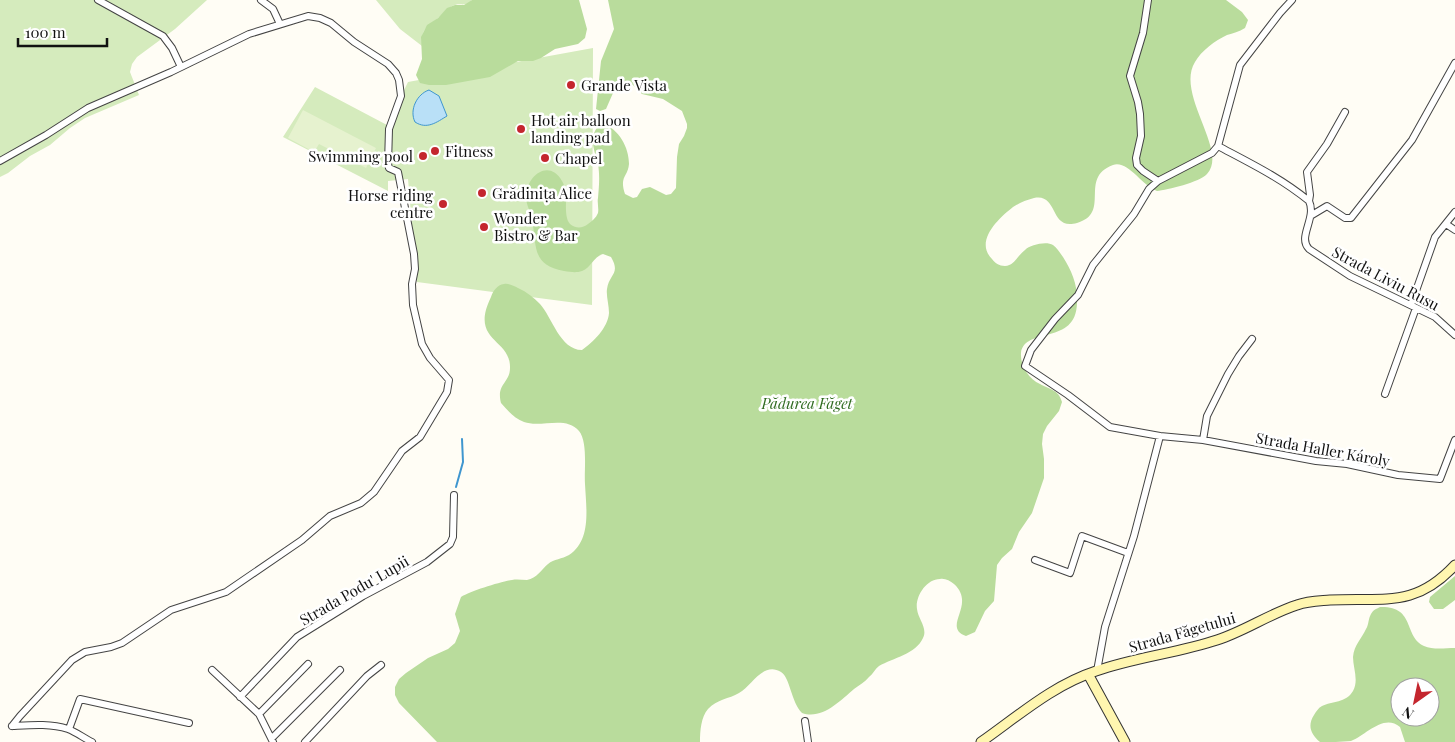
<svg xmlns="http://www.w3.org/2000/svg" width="1455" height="742" viewBox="0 0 1455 742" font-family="'Playfair Display',serif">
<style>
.green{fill:#d5ebbd}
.forest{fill:#b9dc9c;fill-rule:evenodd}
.pitch{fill:#e6f2cf}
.water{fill:#b9e0f7;stroke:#3f96cf}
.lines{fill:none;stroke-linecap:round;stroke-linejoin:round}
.stream{stroke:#3f96cf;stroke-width:2}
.street-casing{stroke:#444;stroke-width:8}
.secondary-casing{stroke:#333;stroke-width:11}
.street{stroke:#fff;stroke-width:6}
.secondary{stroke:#fff6b0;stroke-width:9}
.poi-dot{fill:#c4262e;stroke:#fff;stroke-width:2}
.labels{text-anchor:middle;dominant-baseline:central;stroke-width:5;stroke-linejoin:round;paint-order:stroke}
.poi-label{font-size:15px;fill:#111;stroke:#fff;text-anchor:start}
.street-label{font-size:15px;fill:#111;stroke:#fff}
.park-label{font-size:15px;font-style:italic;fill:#2f6b1f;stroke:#fff}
</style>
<rect width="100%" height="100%" fill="#fffdf5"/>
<path class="green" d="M0,0h207l-32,29 -38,28 -5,7 -2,8 9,23 -54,23 -15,10 -20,17 -20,11 -22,17 -8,4z
M376,0h96c-6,7 -10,3 -17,5 -8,2 -11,8 -16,12 -12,10 -18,11 -17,29l-22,-17z
M593,48l-1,257 -175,-23 -9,-103 -20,2v10l-105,-54 32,-50 72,38 21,-43z"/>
<path class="forest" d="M472,0h107l8,29 -2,9 -7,6 -23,5 -14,9 -8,3h-15l-28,16 -44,8h-17l-9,-2 -4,-8 6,-16 -1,-22 6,-12 11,-7 9,-10 8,-3h9z
M608,0h618l16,12 6,8 -3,8c-6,4 -12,5 -18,7 -11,5 -26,16 -32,27 -20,32 34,89 12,112 -7,8 -40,16 -50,17 -15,-5 -29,-31 -44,-26 -35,13 -1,48 -36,58 -28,8 -18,-30 -43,-25 -8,2 -15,5 -21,9 -14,11 -39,34 -21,52 3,4 7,7 13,7 10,-1 12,-10 20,-16 5,-5 21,-9 28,-5 4,3 7,8 10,12 9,14 15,29 14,46 -1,43 -52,23 -56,50 -1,13 8,26 19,31 9,5 19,6 22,18l-3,9 -12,15 -4,8 -1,10 2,15v19l-12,35 -13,19 -7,17 -10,9 -5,7 -3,36 -9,10 -10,21 -9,4c-25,-9 11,-31 -12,-52 -4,-3 -9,-6 -14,-5 -14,0 -25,18 -23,30 1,10 11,19 6,29 -7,16 -30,20 -44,28 -4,3 -6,8 -10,11 -4,5 -10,8 -15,12 -14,12 -32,31 -52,24 -11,-11 -12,-36 -21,-41 -18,-11 -29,14 -42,21 -10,6 -22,6 -31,16 -7,8 -8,22 -8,33h-263l-38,-39 -4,-8v-8l4,-8 7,-6 22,-15 20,-9 7,-6 5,-12 -5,-17 6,-17c10,-6 39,-15 51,-17 5,-1 10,0 15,0 10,-2 14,-10 21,-16 6,-5 14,-5 21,-9 23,-15 17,-48 16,-71 -1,-14 3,-42 -6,-53 -13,-16 -38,-3 -55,-9 -9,-3 -17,-12 -23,-19 -5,-19 9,-20 9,-35 1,-30 -41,-26 -19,-71 2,-6 6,-12 13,-13 5,-1 10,2 14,4 9,4 16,10 22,16 12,13 20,46 42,46 11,-8 26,-22 27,-37 0,-8 -3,-17 -2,-24 2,-15 14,-15 4,-32l-8,-3c-10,3 -12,14 -21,17 -6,2 -11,1 -18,0 -33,-6 -27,-25 -32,-52 -1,-7 -6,-14 -6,-22 0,-21 23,-39 36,-16 7,12 2,25 5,37 2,10 14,12 21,6 4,-3 8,-6 10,-11 1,-5 -1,-10 0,-15 1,-12 2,-22 0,-34 -2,-8 -6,-18 -5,-26 1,-7 4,-12 10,-15 16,7 26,24 26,41 -1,13 -10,12 -4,30l8,4 4,-1 5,-8 8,-2 16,8 5,-1 5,-6 1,-31 2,-13 5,-8 3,-8v-4l-5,-13 -19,-12 -21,-5 -9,-9 -5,-1 -8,3 -7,6 -7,16 -6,2 -4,-2 5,-48 13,-32z
M1455,576v24l-12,9h-9l-5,-7 1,-5z
M1380,607c36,-1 23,29 44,39 9,4 21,2 31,2v94h-50l-5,-15c-16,-14 -34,8 -49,14 -9,1 -22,1 -31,1 -9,-8 -13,-16 -6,-27 2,-3 4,-7 8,-9 10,-5 24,-3 31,-15 6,-11 0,-23 0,-34 1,-12 9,-19 13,-28 3,-5 2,-10 5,-15 2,-4 5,-5 9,-7zM1400,687h30v30h-30z"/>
<path class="pitch" d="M303,110l73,38 -10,20 -47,-24 -5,8 -26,-14z"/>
<path class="water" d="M429,90l10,6 8,20c-10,6 -20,14 -32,6 -6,-12 2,-28 14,-32z"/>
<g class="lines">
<path class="stream" d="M456,487l7,-25 -1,-23"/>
<g class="street-casing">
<path id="street" d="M98,0l65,36 9,12 9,19
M261,0l12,9 7,15
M1148,0l-5,33 -13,43 8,26 2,12 1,22 -5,22 1,7 6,6 15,10
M1292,0l-12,13 -40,52 -22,81 -6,7 -54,28 -9,8 -15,25 -41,51 -15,30 -23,24 -24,31 -6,16 43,29 42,32 50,9 43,4 113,21 31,3 51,11 42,4 15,-39
M1218,146c32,17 63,32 91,55 8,17 -12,36 0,48l41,27 85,41 20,18
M0,161l46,-26 42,-27 83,-36 78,-38 59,-18 12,2 11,5 23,19 34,22 8,9 3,7 2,16 -12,33 -1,35 1,4 9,4 16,82 1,15 -3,15 1,21 9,39 8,14 19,22 -2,12 -27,45 -18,14 -28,41 -13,11 -31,13 -28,24 -76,52 -55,18 -49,33 -11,4 -26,5 -13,8 -52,56 -8,10
M1309,201l1,-6 -3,-23 20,-28 18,-32
M1312,215l15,-9 18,12h6l61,-78 43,-77
M1446,224l9,6
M1411,305l24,-68 20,-25
M1385,394l31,-86
M1203,440l4,-24 21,-42 11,-18 13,-17
M1035,560l35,13 12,-37 46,17
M212,670l47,44 14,28
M1097,671l8,-44 29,-91 26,-100
M240,697l57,-60 66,-41 64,-34 23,-18 3,-7 1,-42
M259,714l49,-50
M805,721l3,21
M12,726c18,-1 38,-3 56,3 8,3 16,9 24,13
M69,729l11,-30 109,24
M272,738l68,-68
M305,742l62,-66 14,-11"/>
</g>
<g class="secondary-casing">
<path id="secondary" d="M1088,674l37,68
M981,742c37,-26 72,-57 115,-71 40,-14 82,-18 121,-31 28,-9 52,-26 80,-35 11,-4 22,-4 33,-5 54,-3 84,9 125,-35"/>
</g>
<use href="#street" class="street"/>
<use href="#secondary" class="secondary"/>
</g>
<g class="poi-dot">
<circle cx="571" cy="85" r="5"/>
<circle cx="521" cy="129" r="5"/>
<circle cx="435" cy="151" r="5"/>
<circle cx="423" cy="156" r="5"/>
<circle cx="545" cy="158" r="5"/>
<circle cx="482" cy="193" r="5"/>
<circle cx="443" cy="204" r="5"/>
<circle cx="484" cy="227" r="5"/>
</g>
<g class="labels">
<g class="poi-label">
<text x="581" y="85">Grande Vista</text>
<text x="531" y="120">Hot air balloon<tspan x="531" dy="17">landing pad</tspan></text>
<text x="445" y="151">Fitness</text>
<text x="413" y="156" text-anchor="end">Swimming pool</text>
<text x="555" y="158">Chapel</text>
<text x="492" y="193">Grădinița Alice</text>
<text x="433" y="195" text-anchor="end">Horse riding<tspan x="433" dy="17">centre</tspan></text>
<text x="494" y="218">Wonder<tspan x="494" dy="17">Bistro &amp; Bar</tspan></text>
</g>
<g class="street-label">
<text transform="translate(1386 278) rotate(28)">Strada Liviu Rusu</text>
<text transform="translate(1323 449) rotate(10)">Strada Haller Károly</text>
<text transform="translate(354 590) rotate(-30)">Strada Podu' Lupii</text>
<text transform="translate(1182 632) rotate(-16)">Strada Făgetului</text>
</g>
<g class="park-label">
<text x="807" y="403">Pădurea Făget</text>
</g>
</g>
<g transform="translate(1415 702) rotate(213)"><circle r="24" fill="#ffffff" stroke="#a0a0a0"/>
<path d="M0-4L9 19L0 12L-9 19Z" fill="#c4262e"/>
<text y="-8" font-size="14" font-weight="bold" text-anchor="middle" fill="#111111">N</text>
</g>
<path d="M18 38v8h89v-8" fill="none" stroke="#111111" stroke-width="2.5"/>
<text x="25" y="38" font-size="15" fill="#111111" stroke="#ffffff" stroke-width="4" paint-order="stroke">100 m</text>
</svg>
